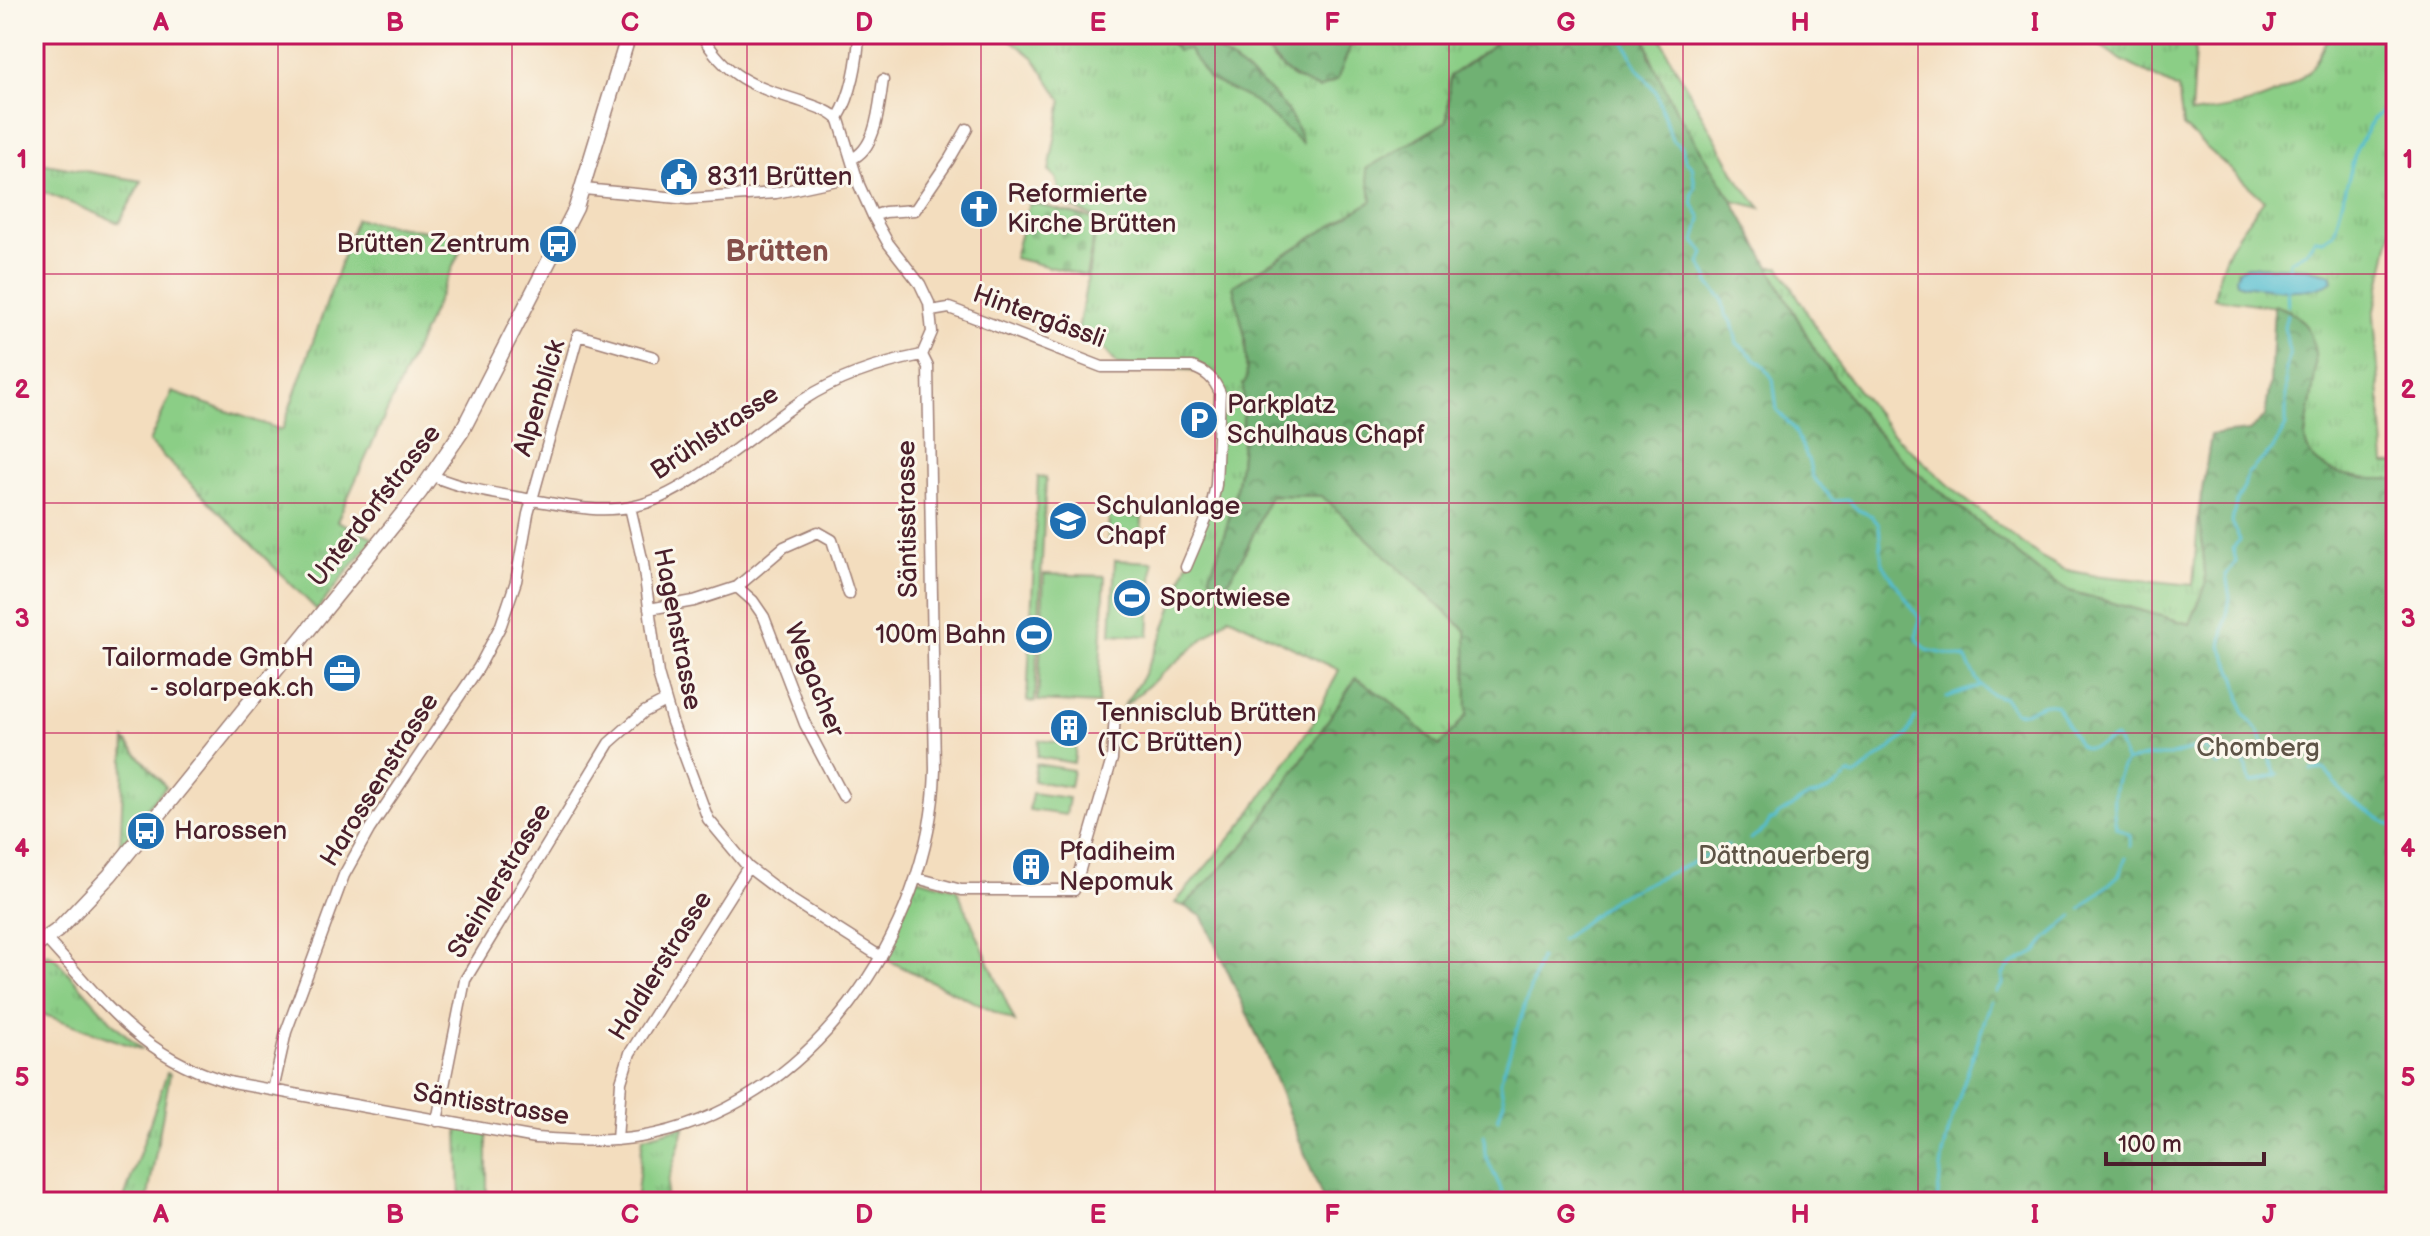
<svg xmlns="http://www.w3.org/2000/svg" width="2430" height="1236" viewBox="0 0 2430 1236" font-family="'Balsamiq Sans',sans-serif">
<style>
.grass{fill:url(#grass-tufts);stroke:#6a7658;stroke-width:2;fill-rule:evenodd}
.forest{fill:url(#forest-crowns);stroke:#5d684f;stroke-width:2}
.cemetery{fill:url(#cemetery-stones);stroke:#6a7658;stroke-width:2}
.pitch{fill:#8bce86;stroke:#6a7658;stroke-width:2}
.water{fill:#53bdd0;stroke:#4e6e7e;stroke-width:2}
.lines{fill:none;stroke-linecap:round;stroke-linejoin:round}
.stream{stroke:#53bdd0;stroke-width:3}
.street-casing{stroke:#9e7e74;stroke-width:13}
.secondary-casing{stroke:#9e7e74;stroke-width:17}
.street{stroke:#fff;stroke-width:10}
.secondary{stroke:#fff;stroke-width:14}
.grid{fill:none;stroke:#c2185b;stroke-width:2;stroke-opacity:0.55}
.labels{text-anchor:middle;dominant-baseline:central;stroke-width:6;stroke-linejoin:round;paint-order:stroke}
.poi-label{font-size:26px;fill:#4a1f2b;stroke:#fbf7ec;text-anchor:start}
.street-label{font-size:26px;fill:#4a1f2b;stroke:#fbf7ec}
.park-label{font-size:26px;fill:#5e5446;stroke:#fbf7ec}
.quarter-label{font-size:30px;font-weight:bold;fill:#854f4a;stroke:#fbf7ec}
.neatline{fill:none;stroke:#c2185b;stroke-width:3}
.grid-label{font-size:26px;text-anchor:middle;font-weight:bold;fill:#c2185b}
</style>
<defs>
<pattern id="grass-tufts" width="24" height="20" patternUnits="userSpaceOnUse" patternTransform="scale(2)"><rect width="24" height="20" fill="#8bce86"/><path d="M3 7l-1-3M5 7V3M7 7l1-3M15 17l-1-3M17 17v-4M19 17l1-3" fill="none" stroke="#79b074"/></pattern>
<pattern id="forest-crowns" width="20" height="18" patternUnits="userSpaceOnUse" patternTransform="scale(2)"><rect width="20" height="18" fill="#70b173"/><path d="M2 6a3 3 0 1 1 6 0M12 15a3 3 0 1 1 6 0" fill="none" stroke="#5e8f5f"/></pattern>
<pattern id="cemetery-stones" width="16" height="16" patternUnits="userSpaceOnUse" patternTransform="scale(2)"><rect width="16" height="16" fill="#8bce86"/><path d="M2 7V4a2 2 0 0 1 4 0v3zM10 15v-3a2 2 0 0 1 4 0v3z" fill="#79b074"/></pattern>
</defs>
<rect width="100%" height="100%" fill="#fbf7ec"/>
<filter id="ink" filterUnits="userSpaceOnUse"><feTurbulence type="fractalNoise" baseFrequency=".0125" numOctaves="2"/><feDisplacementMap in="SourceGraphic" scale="16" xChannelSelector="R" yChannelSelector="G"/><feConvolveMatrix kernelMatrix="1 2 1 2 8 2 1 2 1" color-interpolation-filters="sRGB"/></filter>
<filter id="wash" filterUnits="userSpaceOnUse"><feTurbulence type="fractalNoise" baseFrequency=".006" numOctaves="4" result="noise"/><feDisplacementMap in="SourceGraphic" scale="32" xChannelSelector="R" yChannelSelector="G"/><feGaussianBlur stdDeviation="1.8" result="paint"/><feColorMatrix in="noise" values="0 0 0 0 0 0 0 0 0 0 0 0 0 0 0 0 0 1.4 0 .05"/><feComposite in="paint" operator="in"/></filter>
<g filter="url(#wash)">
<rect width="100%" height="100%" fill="#f3ddbe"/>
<path class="grass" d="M1007,34h251l16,27 21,18 58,-39 -2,-6h57l7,9 12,-9h74l-10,13 -41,29 -3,45 -80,48 5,32 -139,85 12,51 2,42 -4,5c2,74 -6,122 -33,191l35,-22 25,-58 53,1 143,135 1,84 -28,32 -50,-47 -33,-21 -109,163 -63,64 -9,-3 68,-80 70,-100 26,-53 -110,-53 -107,91 20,-30 20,-42 24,-69 25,-59 9,-115 -16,-22 -86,-6 -13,-15 -28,-14 21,-117 -35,-15 -7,-26 -7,-7 13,-70 -28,-43 -28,-22z
M1645,34h15l9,22 72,128 20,24 -28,-7c-33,-52 -76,-106 -88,-167z
M2083,34h113l-5,80c41,-5 85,-12 117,-42 9,-9 15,-26 22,-38h66v18l-5,21 5,6v132l-22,104 11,149h11v15c-30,1 -88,-1 -91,-41 4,-43 29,-108 -22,-130l-69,-10c9,-49 20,-59 50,-98l-81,-74 -5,-37 -55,-28zM2248,266l58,2 25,6 2,7 -2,2 -36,7 -53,-5 -5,-3 -1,-6 2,-5z
M34,162l108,19 -23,42 -85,-35z
M356,219l110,19 -129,283 37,17 -57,72 -168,-168 23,-50 110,38z
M1769,267h11l60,100 52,66 70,64 79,60 22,12 29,6 101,10 6,-76 7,75 -16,40 -121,-33 -27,-17 -132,-107 -44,-47 -50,-68z
M125,740l41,47 -33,35 2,2 -15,28z
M917,878l40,11 58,133 -134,-65z
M48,954l7,4 59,66 29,26 -109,-39v-52z
M167,1073l3,1 -23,128h-24z
M458,1124l29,5v73h-27z
M685,1126l-17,55 -3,21h-29l7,-65z"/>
<path class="forest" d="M1164,34h37v5c37,27 90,56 101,104l-48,-42 -45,-22 -21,-30 -11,2z
M1258,34h93l2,6 -16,40 -18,9c-35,-14 -42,-23 -61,-55z
M1501,34h144l4,21 28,57 56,89 83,151 50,68 44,47 132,107 27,17 121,33 16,-40 -7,-75 12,-74 38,-4 16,-14 5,-33 4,-79c64,18 36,85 31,133 3,40 61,42 91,41v723h-1072l-61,-153 -60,-132 -19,-11 63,-64 109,-164 33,22 50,46 28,-31 -1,-84 -144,-135 -52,-1 -25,58 -20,33 -12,-2 -3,-9c27,-69 35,-117 33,-191l4,-5 -2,-42 -12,-51 139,-85 -6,-32 81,-48 3,-45 41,-29z"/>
<path class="cemetery" d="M1029,202l68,18 -11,56 -72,-18z"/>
<path class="pitch" d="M1038,477l8,1 -11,224 -8,-1z
M1109,515l33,2 -1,24 -33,-2z
M1115,560l38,2 -4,74 -38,-2z
M1044,574l61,2 -7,128 -60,-3z
M1039,740l37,5 -2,18 -37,-6z
M1036,764l37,6 -3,17 -37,-6z
M1032,793l37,5 -3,17 -37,-5z"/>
<path class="water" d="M2248,266l58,2 25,6 2,7c-26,15 -62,8 -91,4l-5,-3 -1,-6 4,-7z"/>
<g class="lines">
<path class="stream" d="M1621,34l17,35 18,23 16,48 10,7 3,13 7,6 3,21 -3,7 1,11 8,14 -6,22 9,12 -4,10 8,14 1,8 13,13 3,16 7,8 5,21 26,22 10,14 4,31 17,19 15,33 3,14 22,25 14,-1 10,10 14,6 7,9 3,38 37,55 -2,21 10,11 38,8c11,19 15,36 39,40l11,14c15,4 25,-13 41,-7l23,40c13,9 23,-4 37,-7l10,24 22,-6h21l30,-9 8,3 5,11 6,5 14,-11h7c10,8 5,20 12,28l27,-9
M2289,269l1,-8 17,-10 8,-12 8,1 11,-7 22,-83 17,-31 16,-13 3,-16
M2287,289l1,17
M1947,697l34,-12
M2126,762c-14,16 -14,46 -10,65l14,8v11
M2312,770l12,-1c9,8 12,18 21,26 13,11 30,20 45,30l6,1
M2276,775l-17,-43 -15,-18 -8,-36 -15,-32 9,-48 -4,-23 10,-13 -3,-15 7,-7 -8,-18 4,-19 8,-16 3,-13 25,-24 14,-24v-57l4,-18 -6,-24 3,-13
M1750,839l15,-10 5,-9 5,-1 3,-4 31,-19c15,-1 30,-11 40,-22l6,2 52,-41 9,-18
M2081,909l38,-34 7,-17
M1561,940l54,-42 113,-52
M1996,992l7,-8v-10l5,-7 28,-15 11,-14 26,-22
M1498,1119l6,-18 -4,-19 40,-124
M1484,1135l1,19 22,48
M1937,1202l6,-48 9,-36 39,-116"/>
</g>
</g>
<g filter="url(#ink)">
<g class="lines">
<g class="street-casing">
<path id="street" d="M701,34c27,45 52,52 99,67 14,5 29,9 39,19l20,65 14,31 15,27 32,41 9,19 3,29 -10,23
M942,39l1,-5
M838,118c14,-23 20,-57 21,-84
M851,159c26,-10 28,-54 32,-79
M584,189l104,10 88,-6 80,-17
M873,216l12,-4 30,-2 34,-50 18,-31
M931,311l18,-3 11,4 142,55h90c15,5 22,12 28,26l-4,92 -5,23 -25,59
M433,476c32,14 66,18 100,24 34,6 67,14 102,6 53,-11 121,-76 168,-106 35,-23 79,-37 119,-45
M630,507l13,56 15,111 14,48 36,97 40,48 42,32 91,58
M737,587l16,14 11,16 41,107 38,72
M649,609l45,-8 43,-14 47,-40 34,-15 14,8 17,54
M917,878l44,12h113l38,-131 3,-45
M46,939c60,65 96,120 187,144l303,55c35,2 69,5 104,-1 169,-28 290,-203 295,-367l-7,-403 -6,-12
M273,1090l13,-58 58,-157 25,-45 110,-163 22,-42 15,-44 12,-67 50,-179 76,22
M437,1121l28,-141 144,-237 35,-31 21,-11
M617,1140l4,-58 9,-29 118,-186"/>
</g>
<g class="secondary-casing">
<path id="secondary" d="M34,947l24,-17 52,-55 310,-383 42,-61 114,-223 53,-174"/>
</g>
<use href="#street" class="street"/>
<use href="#secondary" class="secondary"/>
</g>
</g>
<path class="grid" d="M278,34v1168M512,34v1168M747,34v1168M981,34v1168M1215,34v1168M1449,34v1168M1683,34v1168M1918,34v1168M2152,34v1168M34,274h2362M34,503h2362M34,733h2362M34,962h2362"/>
<defs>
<g id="civic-disc" transform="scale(2)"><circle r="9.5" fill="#1f6fb2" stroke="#fbf7ec"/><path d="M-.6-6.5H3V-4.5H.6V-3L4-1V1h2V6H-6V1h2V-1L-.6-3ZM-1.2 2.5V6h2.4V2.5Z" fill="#fff"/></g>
<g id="church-disc" transform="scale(2)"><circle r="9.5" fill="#1f6fb2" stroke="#fbf7ec"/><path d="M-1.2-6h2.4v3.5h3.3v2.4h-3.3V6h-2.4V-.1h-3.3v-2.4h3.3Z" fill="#fff"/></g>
<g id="bus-disc" transform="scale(2)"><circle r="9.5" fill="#1f6fb2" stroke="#fbf7ec"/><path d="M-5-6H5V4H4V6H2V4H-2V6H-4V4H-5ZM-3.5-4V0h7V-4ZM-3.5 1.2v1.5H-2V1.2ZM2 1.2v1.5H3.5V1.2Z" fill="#fff"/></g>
<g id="parking-disc" transform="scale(2)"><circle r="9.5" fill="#1f6fb2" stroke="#fbf7ec"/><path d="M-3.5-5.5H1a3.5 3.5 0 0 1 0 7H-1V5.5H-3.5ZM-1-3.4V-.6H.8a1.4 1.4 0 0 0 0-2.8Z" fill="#fff"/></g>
<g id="school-disc" transform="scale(2)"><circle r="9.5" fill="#1f6fb2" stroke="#fbf7ec"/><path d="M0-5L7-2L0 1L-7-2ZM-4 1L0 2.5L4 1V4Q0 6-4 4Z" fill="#fff"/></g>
<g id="stadium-disc" transform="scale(2)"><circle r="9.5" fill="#1f6fb2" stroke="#fbf7ec"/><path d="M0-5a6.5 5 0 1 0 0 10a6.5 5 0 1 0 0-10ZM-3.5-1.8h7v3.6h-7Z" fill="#fff"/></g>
<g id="office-disc" transform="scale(2)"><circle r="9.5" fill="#1f6fb2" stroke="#fbf7ec"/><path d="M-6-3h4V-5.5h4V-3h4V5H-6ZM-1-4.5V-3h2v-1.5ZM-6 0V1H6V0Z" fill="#fff"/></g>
<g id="building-disc" transform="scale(2)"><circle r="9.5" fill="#1f6fb2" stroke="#fbf7ec"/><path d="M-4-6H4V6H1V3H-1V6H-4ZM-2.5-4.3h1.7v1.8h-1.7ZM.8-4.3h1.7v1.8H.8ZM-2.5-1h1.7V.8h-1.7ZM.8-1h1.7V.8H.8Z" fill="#fff"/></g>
</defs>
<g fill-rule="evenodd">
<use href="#civic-disc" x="679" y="177"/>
<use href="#church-disc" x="979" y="209"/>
<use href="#bus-disc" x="558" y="244"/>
<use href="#parking-disc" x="1199" y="420"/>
<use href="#school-disc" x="1068" y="521"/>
<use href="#stadium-disc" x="1132" y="598"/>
<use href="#stadium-disc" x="1034" y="635"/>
<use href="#office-disc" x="342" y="673"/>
<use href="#building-disc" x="1069" y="728"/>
<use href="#bus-disc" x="146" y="831"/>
<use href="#building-disc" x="1031" y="867"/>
</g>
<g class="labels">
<g class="poi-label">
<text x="707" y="177">8311 Brütten</text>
<text x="1007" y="194">Reformierte<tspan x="1007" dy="30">Kirche Brütten</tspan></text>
<text x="530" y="244" text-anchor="end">Brütten Zentrum</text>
<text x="1227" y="405">Parkplatz<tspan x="1227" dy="30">Schulhaus Chapf</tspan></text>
<text x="1096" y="506">Schulanlage<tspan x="1096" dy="30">Chapf</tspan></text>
<text x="1160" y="598">Sportwiese</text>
<text x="1006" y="635" text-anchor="end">100m Bahn</text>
<text x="314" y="658" text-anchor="end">Tailormade GmbH<tspan x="314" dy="30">- solarpeak.ch</tspan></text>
<text x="1097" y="713">Tennisclub Brütten<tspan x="1097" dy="30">(TC Brütten)</tspan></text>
<text x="174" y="831">Harossen</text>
<text x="1059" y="852">Pfadiheim<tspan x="1059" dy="30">Nepomuk</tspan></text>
</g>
<g class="street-label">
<text transform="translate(1039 317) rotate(20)">Hintergässli</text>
<text transform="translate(540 398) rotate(-73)">Alpenblick</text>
<text transform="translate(715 433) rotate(-34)">Brühlstrasse</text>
<text transform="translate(375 506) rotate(-52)">Unterdorfstrasse</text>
<text transform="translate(908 519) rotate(-91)">Säntisstrasse</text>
<text transform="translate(677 629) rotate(79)">Hagenstrasse</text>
<text transform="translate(814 680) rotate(68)">Wegacher</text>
<text transform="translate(380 780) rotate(-58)">Harossenstrasse</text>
<text transform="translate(500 881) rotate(-59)">Steinlerstrasse</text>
<text transform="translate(661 966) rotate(-58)">Haldlerstrasse</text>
<text transform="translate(491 1105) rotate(9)">Säntisstrasse</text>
</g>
<g class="park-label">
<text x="2258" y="748">Chomberg</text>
<text x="1784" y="856">Dättnauerberg</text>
</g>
<g class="quarter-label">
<text x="777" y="252">Brütten</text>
</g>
</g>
<rect width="2430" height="1236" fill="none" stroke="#fbf7ec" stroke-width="88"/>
<path d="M2106 1152v12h158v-12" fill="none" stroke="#4a1f2b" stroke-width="4"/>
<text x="2118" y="1152" font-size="24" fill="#4a1f2b" stroke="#fbf7ec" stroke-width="6" paint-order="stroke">100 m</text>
<rect x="44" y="44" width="2342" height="1148" class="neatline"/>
<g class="grid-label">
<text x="161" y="31">A</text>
<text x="395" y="31">B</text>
<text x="630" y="31">C</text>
<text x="864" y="31">D</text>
<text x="1098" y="31">E</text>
<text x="1332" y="31">F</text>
<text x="1566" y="31">G</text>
<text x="1800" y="31">H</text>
<text x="2035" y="31">I</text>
<text x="2269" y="31">J</text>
<text x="22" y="168">1</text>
<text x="2408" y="168">1</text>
<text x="22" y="398">2</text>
<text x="2408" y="398">2</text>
<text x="22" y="627">3</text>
<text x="2408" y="627">3</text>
<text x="22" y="857">4</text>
<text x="2408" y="857">4</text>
<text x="22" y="1086">5</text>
<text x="2408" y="1086">5</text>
<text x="161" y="1223">A</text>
<text x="395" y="1223">B</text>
<text x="630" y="1223">C</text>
<text x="864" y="1223">D</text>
<text x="1098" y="1223">E</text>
<text x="1332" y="1223">F</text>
<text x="1566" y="1223">G</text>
<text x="1800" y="1223">H</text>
<text x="2035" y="1223">I</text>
<text x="2269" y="1223">J</text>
</g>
</svg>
